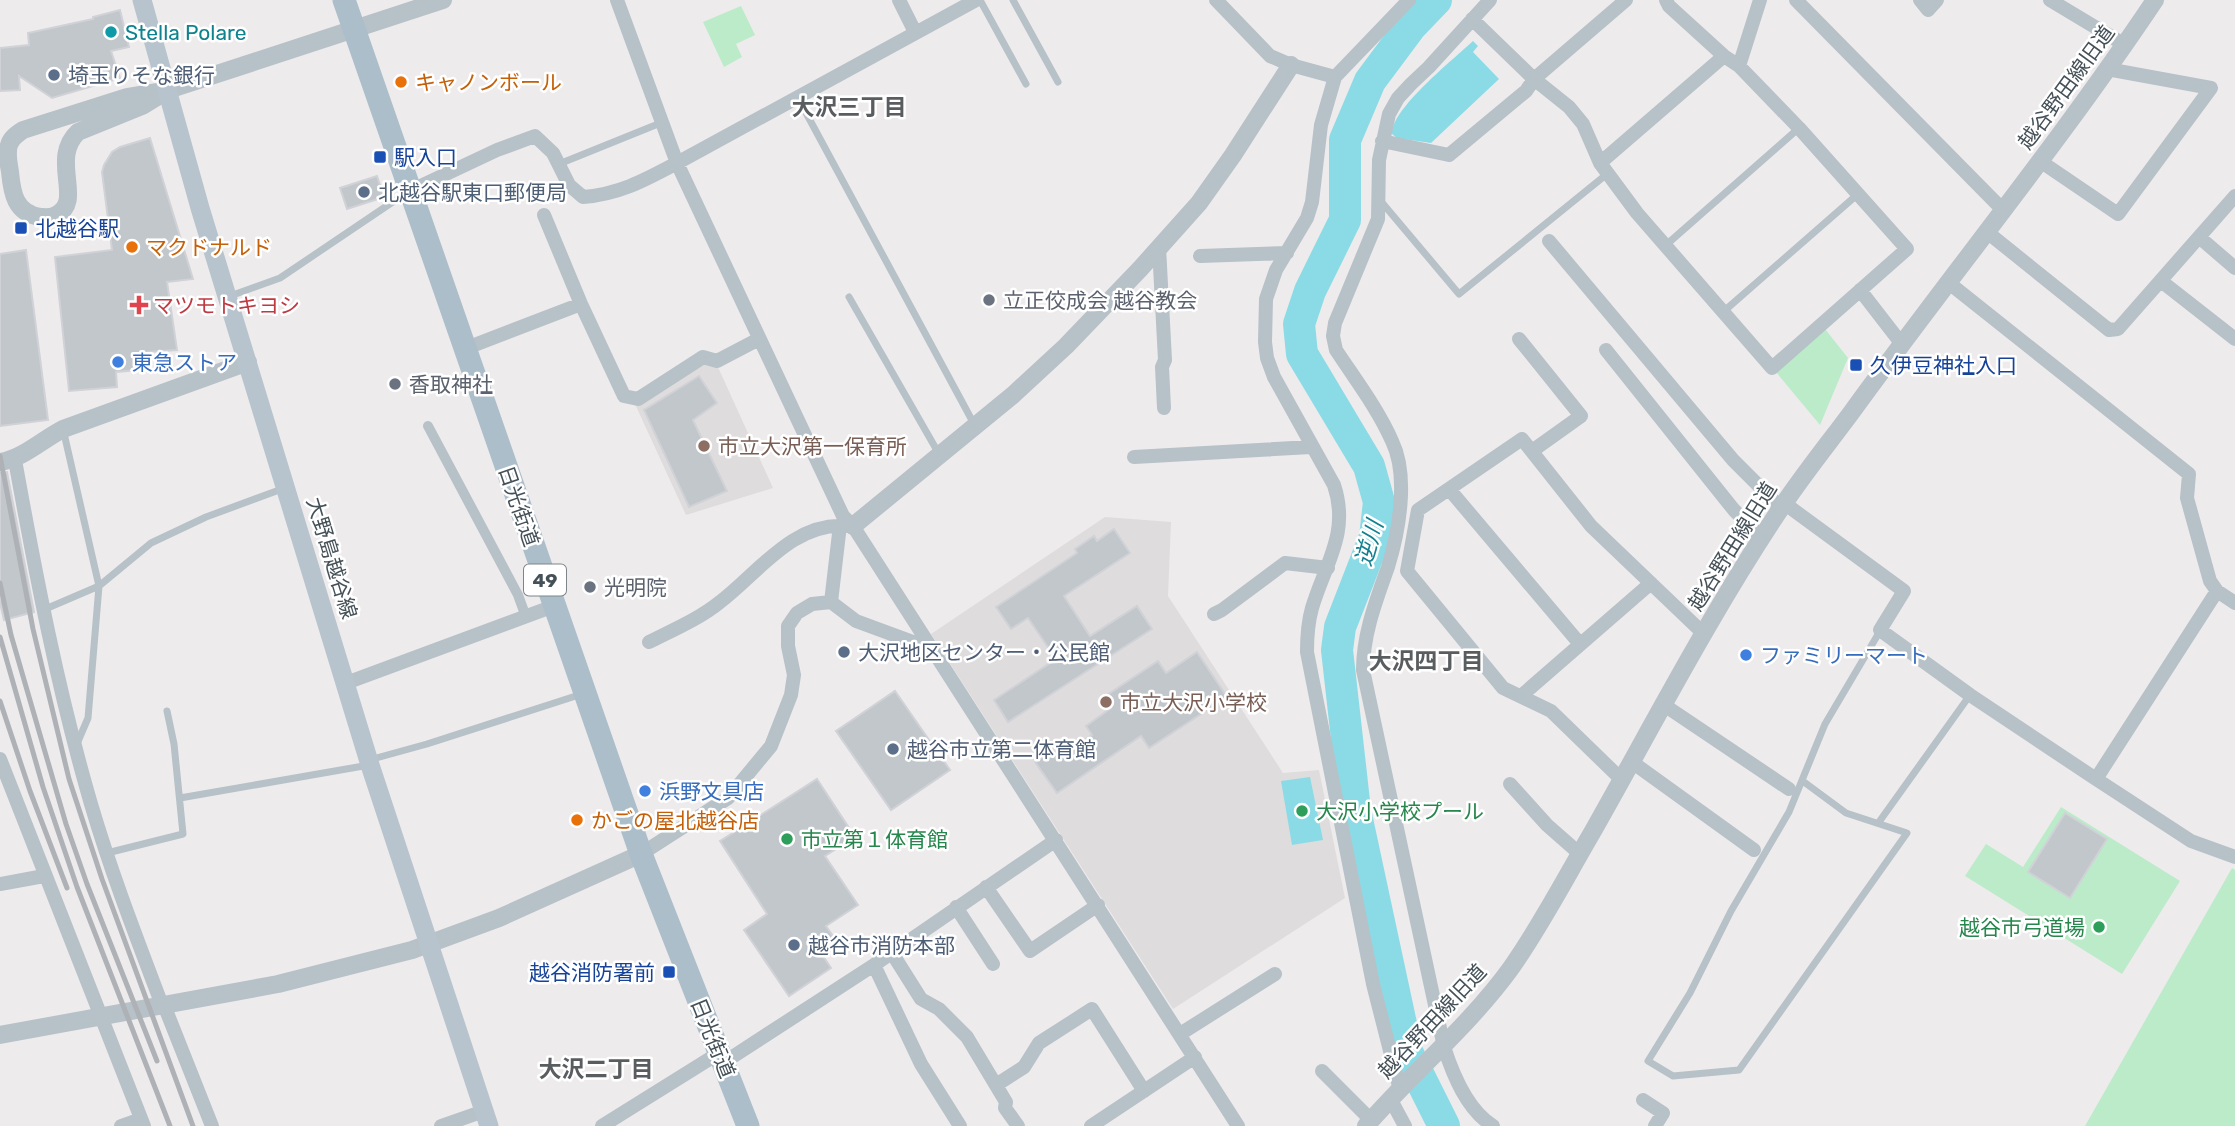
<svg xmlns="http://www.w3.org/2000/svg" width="2235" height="1126" viewBox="0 0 2235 1126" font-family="Rubik,'Noto Sans JP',sans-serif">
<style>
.education{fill:#dfdcdd}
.green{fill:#bbebc9}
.water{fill:#8adbe6}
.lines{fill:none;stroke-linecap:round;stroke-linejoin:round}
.river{stroke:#8adbe6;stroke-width:32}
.building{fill:#c2c7cb;stroke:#d0d2d7;stroke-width:2}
.service{stroke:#b7c1c8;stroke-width:7}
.pedestrian{stroke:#b7c1c8;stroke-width:10}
.minor{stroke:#b7c1c8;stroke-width:14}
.tertiary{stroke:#b7c1c8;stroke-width:18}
.secondary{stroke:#b8c4cd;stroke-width:19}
.primary{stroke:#acbeca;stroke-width:23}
.rail{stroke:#aeb2b6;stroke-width:5}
.culture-dot{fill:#0f9aa8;stroke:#fff;stroke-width:2.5}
.service-dot{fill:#5c6f8a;stroke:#fff;stroke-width:2.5}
.food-dot{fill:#e8710a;stroke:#fff;stroke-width:2.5}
.transit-dot{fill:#1a4fb4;stroke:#fff;stroke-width:2.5}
.worship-dot{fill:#6b7280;stroke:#fff;stroke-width:2.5}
.health-dot{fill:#e0444e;stroke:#fff;stroke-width:2.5}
.shop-dot{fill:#3f7fe0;stroke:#fff;stroke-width:2.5}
.education-dot{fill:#8d6e63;stroke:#fff;stroke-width:2.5}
.leisure-dot{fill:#2e9e5b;stroke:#fff;stroke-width:2.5}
.labels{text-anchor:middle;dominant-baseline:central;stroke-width:5;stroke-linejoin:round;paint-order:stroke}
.shield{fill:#fff;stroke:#7d858a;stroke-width:2}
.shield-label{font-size:19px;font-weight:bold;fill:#455158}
.culture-label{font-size:21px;fill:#0d838f;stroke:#fff;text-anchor:start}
.service-label{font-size:21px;fill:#4e5e75;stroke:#fff;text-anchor:start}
.food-label{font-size:21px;fill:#c56008;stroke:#fff;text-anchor:start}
.street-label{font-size:21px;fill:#455158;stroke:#fff}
.transit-label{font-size:21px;fill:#164399;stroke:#fff;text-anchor:start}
.worship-label{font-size:21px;fill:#5b616d;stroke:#fff;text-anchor:start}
.health-label{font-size:21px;fill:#be3a42;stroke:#fff;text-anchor:start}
.shop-label{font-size:21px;fill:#366cbe;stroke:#fff;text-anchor:start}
.education-label{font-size:21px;fill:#785e54;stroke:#fff;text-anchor:start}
.leisure-label{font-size:21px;fill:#27864d;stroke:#fff;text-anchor:start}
.neighbourhood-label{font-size:23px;font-weight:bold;fill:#595d60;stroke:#fff}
.water-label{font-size:23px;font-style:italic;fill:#13808f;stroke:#fff}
</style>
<rect width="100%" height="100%" fill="#eeebec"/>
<path class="education" d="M703,360l14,5 56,123 -87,27 -51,-111z
M1105,517l66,5 -3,74 115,177 36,-3 26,128 -172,111 -242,-375z"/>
<path class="green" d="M741,6l14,29 -19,9 6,13 -18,10 -21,-45z
M1825,329l23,29 -28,67 -44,-53z
M2061,807l119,74 -58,93 -157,-98 21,-32 37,23z
M2232,868l3,2v256h-150z"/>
<path class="water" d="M1473,41l5,5 -5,6 26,27 -68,64 -34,-5 -5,-4c-1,-25 62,-75 81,-93z
M1310,777l13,63 -31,5 -11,-64z"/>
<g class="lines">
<path class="river" d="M1436,0l-25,26 -41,55 -25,59v80l-35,71 -11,33 3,30 67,112 10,36 -4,35 -35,90 -3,23 18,160 52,242 37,74"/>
</g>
<path class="building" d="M120,10l9,37 -18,4 9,27 -68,20 -33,-22 1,14 -20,1v-43l29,-3 -1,-12 65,-14v-2z
M150,138l43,141 -26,3 10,68 -29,2 2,17 -34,3 1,15 -48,4 -14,-134 57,-7 -10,-78 2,-7 8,-13 8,-5z
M377,176l7,21 -37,12 -7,-21z
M26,250l22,170 -48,6v-172z
M699,376l18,27 -24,17 34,71 -38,16 -45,-97z
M7,472l27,140 -30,8 -4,-17v-130z
M1114,529l16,24 -66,43 26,40 47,-30 15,23 -144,93 -14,-22 62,-41 -28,-41 -17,11 -15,-22 81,-54 -2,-4 19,-13 3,5z
M1197,652l30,45 -78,51 -8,-12 -84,57 -22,-31 17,-11 5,8 35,-24 -6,-9 25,-18 -7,-11 54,-36 8,12z
M895,691l55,79 -59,40 -55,-79z
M817,779l38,58 -30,19 33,49 -32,21 9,13 -16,11 12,18 -42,28 -45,-66 23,-16 -47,-73z
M2065,813l42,26 -37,59 -42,-26z"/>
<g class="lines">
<path class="service" d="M980,0l46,84
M1013,0l45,82
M798,98l176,326
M559,164l104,-42
M1379,199l80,95 148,-120
M1666,245l133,-117
M230,296l50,-18 126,-85
M849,297l90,157
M1723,312l135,-118
M63,429l36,157 -11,132 -12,28
M43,610l56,-24 52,-43 55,-26 76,-28
M369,760l58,-16 155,-50
M1804,782l42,31 61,20 -168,237 -66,6 -25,-15 42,-68 41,-82 58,-99 36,-88 55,-93
M180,798l189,-33
M1879,822l91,-127
M107,853l76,-19 -9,-90 -7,-33"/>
<path class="pedestrian" d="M428,426l90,169 8,22"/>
<path class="minor" d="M617,0l60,163 166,353 10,10 385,600
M899,0l16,32
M1216,0l54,56 21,9 44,12
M1490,0l-61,67 -18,17 -13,14 -9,16 -10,46 -1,59 -43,104 -2,13 3,14c19,29 42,59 56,91 17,35 7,90 -4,126 -12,34 -25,67 -25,103l81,377c9,28 23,63 49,79
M1796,0l207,210
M1920,0l8,10 9,-10
M2050,0l75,45
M1472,19l62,60 35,28 14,17 17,39 37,50 135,155 135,-119 -108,-121 -60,-62 -15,-10 -55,-50 -3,-6
M1739,66l21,-66
M1382,141l67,14 77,-64 8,-12 92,-79
M2040,161l78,53 93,-126 -104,-19
M1600,163l124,-107
M410,191l87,-41 38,-14 18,17 16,32 14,12c37,-3 62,-17 94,-34l299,-163
M544,215l37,89 43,92 14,3 65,-42 14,4 42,-22
M1987,232l122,98 9,-1 117,-133
M2199,237l36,31
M1549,241l184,219 48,48
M1159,247l6,113 -3,7 2,41
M1200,256l87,-3
M2161,281l74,58
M1949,283l240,191 -2,24 23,83 7,10 18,12
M1860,290l41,53
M1519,339l62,77 -49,35
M464,349l117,-45
M1606,350l128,160 28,28
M1134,457l177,-10
M15,460c21,116 43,231 76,344 20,68 46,135 71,201
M1449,489l131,155
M1784,503l120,88 -24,39 90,65 126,84
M2217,591l-121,188 95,62 44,16
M831,602l25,19 76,28
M1214,614l8,-4 63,-47 43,5
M649,642c24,-12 50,-23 71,-40 38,-29 73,-80 126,-76
M346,683l208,-77
M1521,696l130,-113
M1664,705l125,84
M0,759l144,367
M1632,762l122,88
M1622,780l-71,-69 -48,-23 -96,-117 11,-61 104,-71 69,87 113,108
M1510,784l37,41 33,29
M641,854l87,-56 43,-52 20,-51 3,-20 -6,-29v-20l9,-13 15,-9 19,-2 9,-77
M0,884l44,-8
M986,887l44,64 68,-46
M956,907l37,57
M892,953l29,46 18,10 28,28 39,65 -1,6 13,18
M874,965l47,99 39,62
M164,1005l48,121
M1180,1034l95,-60
M723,1063l151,-98 182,-125
M1322,1071l49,49
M996,1085l28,-18 15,-24 53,-34 52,82
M1400,1090l-27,-106 -66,-332c0,-15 1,-30 5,-44 13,-44 38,-75 22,-123l-60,-108 -7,-19 -2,-16 1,-43 10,-29 31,-52 5,-16 9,-77 14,-48 74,-77
M1391,1100l14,26
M1643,1100l20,13 -8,13
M121,1126l20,-7
M441,1126l43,-15
M602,1126l117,-73
M1091,1126l104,-69"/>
<path class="tertiary" d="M168,90l-26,16 -64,26c-29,27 7,70 -22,83 -5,3 -11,2 -16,2 -25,-4 -28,-24 -30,-45 -1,-8 -4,-18 -1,-27 2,-7 8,-11 14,-15l104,-33 41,-7 275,-90
M0,462c22,-3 42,-22 63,-33l185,-67
M853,526l160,-131 53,-49 74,-77 59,-66 34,-48 58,-90
M0,1035l278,-51 134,-34 87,-32 142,-64
M1366,1126c47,-54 103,-100 145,-158 31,-44 55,-91 82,-137 61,-108 119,-220 188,-323 22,-33 47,-64 70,-95 100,-138 209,-271 304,-413"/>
<path class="secondary" d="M142,0l58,208 170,557 119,361"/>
<path class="primary" d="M344,0l297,854 107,272"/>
<path class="rail" d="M0,456l33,173 36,150 33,100 91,247
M0,583l11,52 55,189 21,60 70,177
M0,637l43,150 34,100 93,239
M0,701l30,90 37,97"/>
</g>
<circle class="culture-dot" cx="111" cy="32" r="7"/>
<g class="service-dot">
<circle cx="54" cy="75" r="7"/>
<circle cx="364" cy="192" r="7"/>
<circle cx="844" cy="652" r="7"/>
<circle cx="893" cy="749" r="7"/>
<circle cx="794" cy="945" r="7"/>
</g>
<g class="food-dot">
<circle cx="401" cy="82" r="7"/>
<circle cx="132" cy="247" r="7"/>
<circle cx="577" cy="820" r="7"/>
</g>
<g class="transit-dot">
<rect x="373" y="150" width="14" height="14" rx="3.5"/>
<rect x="14" y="221" width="14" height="14" rx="3.5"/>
<rect x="1849" y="358" width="14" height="14" rx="3.5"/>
<rect x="662" y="965" width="14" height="14" rx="3.5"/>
</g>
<g class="worship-dot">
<circle cx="989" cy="300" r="7"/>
<circle cx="395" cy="384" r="7"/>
<circle cx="590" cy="587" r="7"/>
</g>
<path class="health-dot" d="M135.5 294.5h7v7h7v7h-7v7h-7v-7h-7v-7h7z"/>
<g class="shop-dot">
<circle cx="118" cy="362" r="7"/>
<circle cx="1746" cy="655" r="7"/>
<circle cx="645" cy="791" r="7"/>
</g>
<g class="education-dot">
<circle cx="704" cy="446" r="7"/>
<circle cx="1106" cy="702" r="7"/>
</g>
<g class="leisure-dot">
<circle cx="1302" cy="811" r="7"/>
<circle cx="787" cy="839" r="7"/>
<circle cx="2099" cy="927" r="7"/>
</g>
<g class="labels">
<rect class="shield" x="524" y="564.5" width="42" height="31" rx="5"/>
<g class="shield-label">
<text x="545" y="580">49</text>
</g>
<g class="culture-label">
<text x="125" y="32">Stella Polare</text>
</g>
<g class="service-label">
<text x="68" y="75">埼玉りそな銀行</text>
<text x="378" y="192">北越谷駅東口郵便局</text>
<text x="858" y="652">大沢地区センター・公民館</text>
<text x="907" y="749">越谷市立第二体育館</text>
<text x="808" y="945">越谷市消防本部</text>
</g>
<g class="food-label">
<text x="415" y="82">キャノンボール</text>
<text x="146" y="247">マクドナルド</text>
<text x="591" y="820">かごの屋北越谷店</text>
</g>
<g class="street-label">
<text transform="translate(2066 87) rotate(-54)">越谷野田線旧道</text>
<text transform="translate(519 506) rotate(71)">日光街道</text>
<text transform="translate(1732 546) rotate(-58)">越谷野田線旧道</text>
<text transform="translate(332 558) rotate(73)">大野島越谷線</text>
<text transform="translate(1432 1021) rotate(-47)">越谷野田線旧道</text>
<text transform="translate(713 1038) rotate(68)">日光街道</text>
</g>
<g class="transit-label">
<text x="394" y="157">駅入口</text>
<text x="35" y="228">北越谷駅</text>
<text x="1870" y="365">久伊豆神社入口</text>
<text x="655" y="972" text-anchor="end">越谷消防署前</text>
</g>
<g class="worship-label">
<text x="1003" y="300">立正佼成会 越谷教会</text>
<text x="409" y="384">香取神社</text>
<text x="604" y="587">光明院</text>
</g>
<g class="health-label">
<text x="153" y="305">マツモトキヨシ</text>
</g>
<g class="shop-label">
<text x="132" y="362">東急ストア</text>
<text x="1760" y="655">ファミリーマート</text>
<text x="659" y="791">浜野文具店</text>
</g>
<g class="education-label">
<text x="718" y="446">市立大沢第一保育所</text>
<text x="1120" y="702">市立大沢小学校</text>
</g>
<g class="leisure-label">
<text x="1316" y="811">大沢小学校プール</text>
<text x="801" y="839">市立第１体育館</text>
<text x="2085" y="927" text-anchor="end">越谷市弓道場</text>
</g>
<g class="neighbourhood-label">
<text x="849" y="107">大沢三丁目</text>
<text x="1426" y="661">大沢四丁目</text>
<text x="596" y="1069">大沢二丁目</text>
</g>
<g class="water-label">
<text transform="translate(1369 543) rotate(-74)">逆川</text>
</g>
</g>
</svg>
